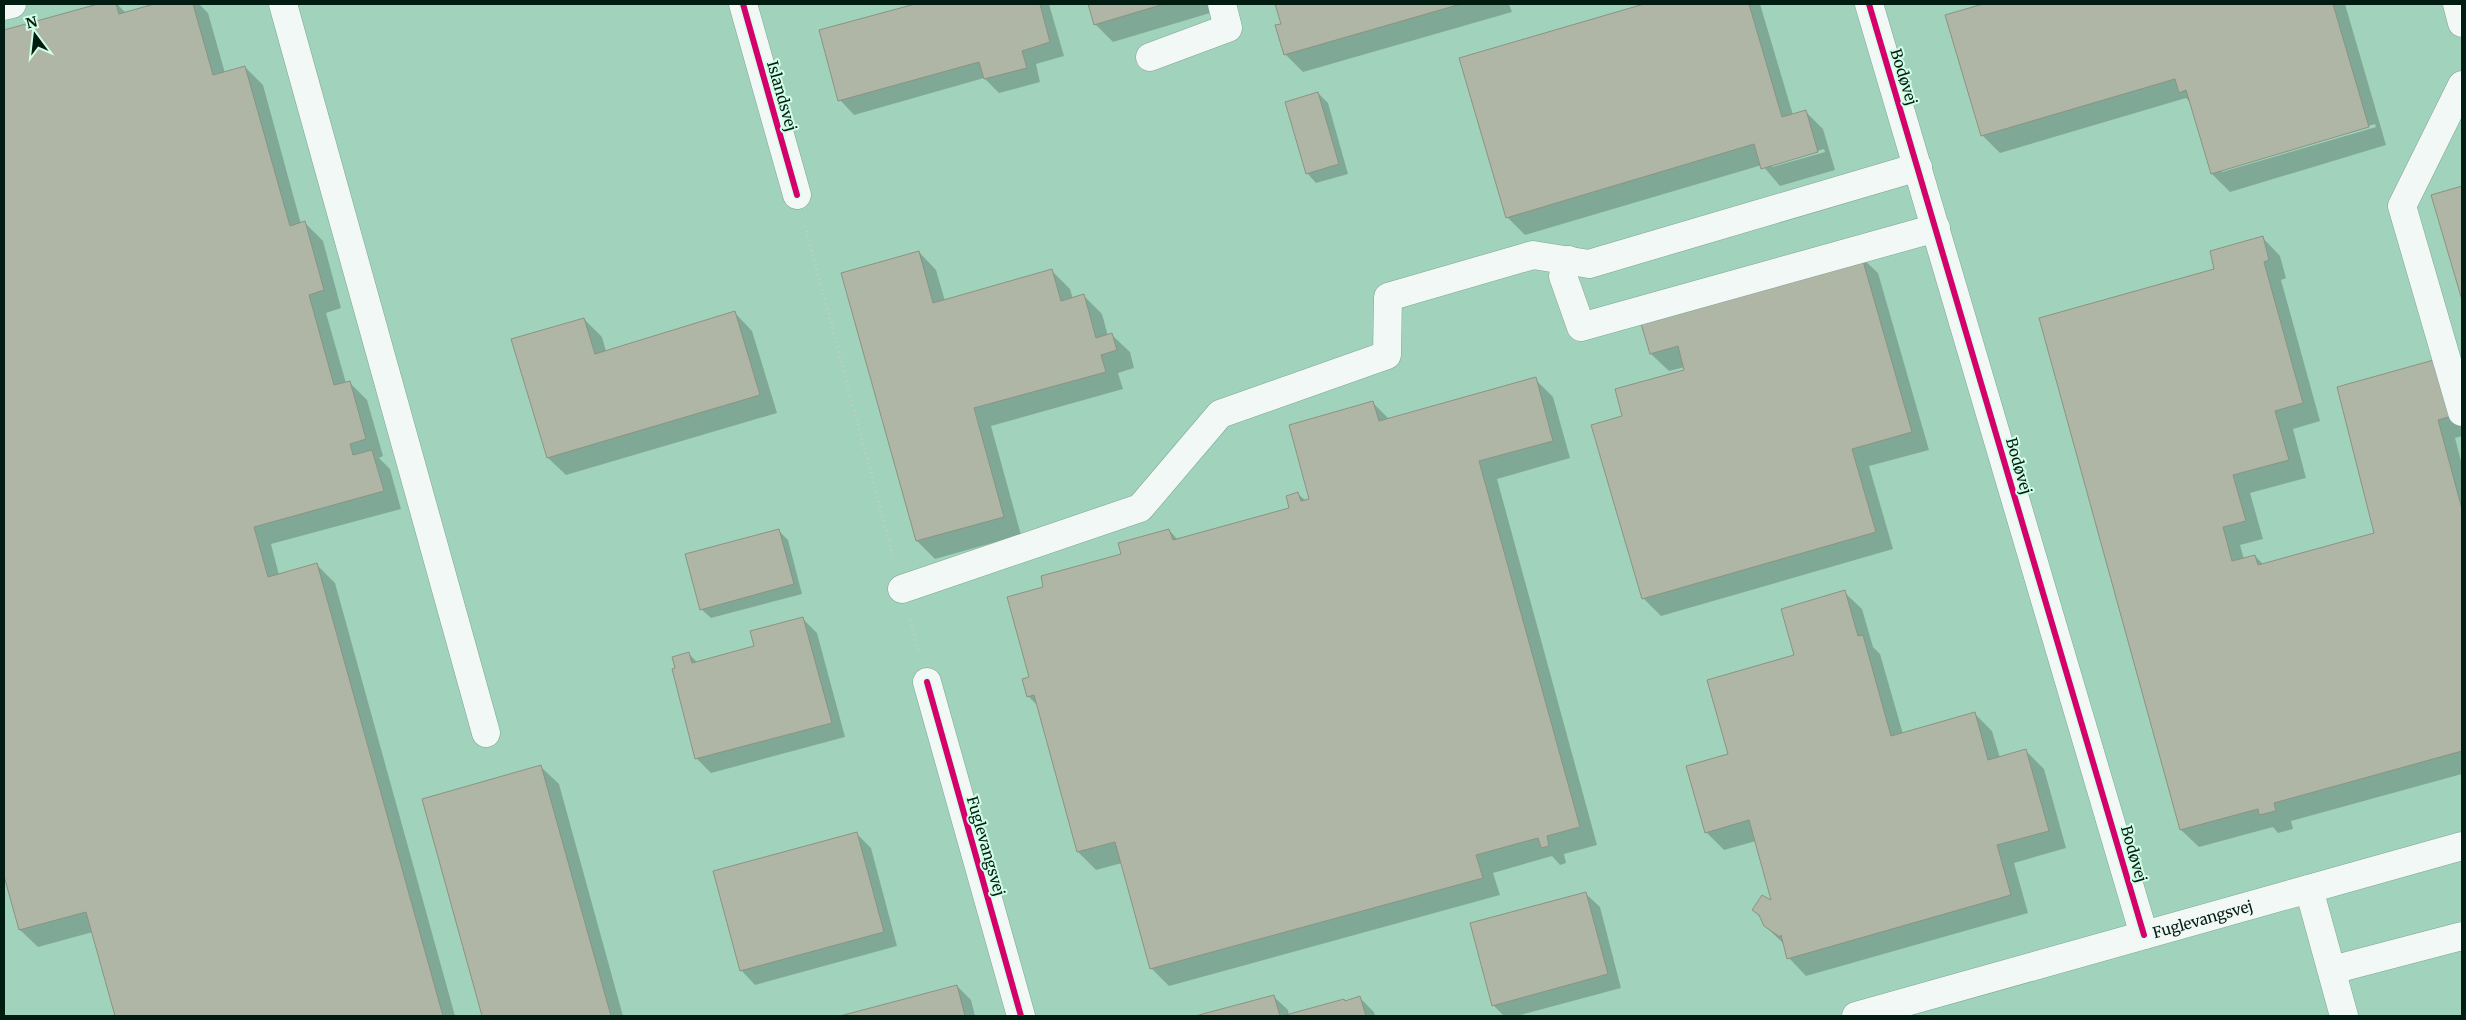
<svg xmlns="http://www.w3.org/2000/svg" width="2466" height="1020" viewBox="0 0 2466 1020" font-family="Merriweather,serif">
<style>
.shadow{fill:#0003;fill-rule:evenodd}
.building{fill:#afb6a6;stroke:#8b9383}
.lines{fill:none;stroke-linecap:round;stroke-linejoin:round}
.minor-casing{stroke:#7ea594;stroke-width:29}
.path{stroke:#c0cfc8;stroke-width:3;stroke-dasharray:1 4;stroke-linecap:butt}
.minor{stroke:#f1f8f5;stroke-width:28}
.cycleway-casing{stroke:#d3fee8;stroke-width:9}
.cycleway{stroke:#d6006c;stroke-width:6}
.labels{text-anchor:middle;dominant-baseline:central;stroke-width:4;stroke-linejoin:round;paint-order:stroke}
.street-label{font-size:15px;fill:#011c10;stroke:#d3fee8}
</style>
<rect width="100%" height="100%" fill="#a1d3bc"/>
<path class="shadow" d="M103,4h14l9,9 33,-9h40l9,9 17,60 20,-6 18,18 38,139 4,-1 18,18 18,67 -15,5 20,70 3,-1 18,18 16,56 -4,2 11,11 11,40 -130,35 8,31 38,-10 18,18 120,433h-338l-24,-84 -55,15 -18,-17 -16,-58v-841z
M920,4h129l15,52 -28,8 4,18 -41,11 -15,-15 -130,37 -14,-15 -20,-69z
M1089,4h118l3,9 -97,29 -18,-18z
M1276,4h233l3,8 -209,60 -18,-18 -3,-29z
M1648,4h112l33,111 12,-4 18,18 12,41 -55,16 -18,-21 -237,70 -18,-18 -46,-158zM1824,149l1,3 -53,15v-3z
M1987,4h358l41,141 -156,47 -18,-18 -20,-70 -6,-6 -186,55 -18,-18 -35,-119zM2375,124l1,3 -154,45v-2z
M1318,93l10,10 20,71 -32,9 -9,-10z
M2462,187v108l-30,-99z
M2263,238l17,18 6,22 -5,2 39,141 -27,8 13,49 -56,15 13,46 -23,6 4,14 11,-3 9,9 112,-32 86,-161v64l-7,2 7,27v309l-171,47 2,8 -15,4 -5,-6 -74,20 -18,-17 35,-560z
M919,252l17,18 9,31 107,-30 18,18 3,10 11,-3 18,18 6,22 4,-1 18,17 4,16 -16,5 5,16 -132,37 30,109 -86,24 -18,-18z
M1860,256l18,17 51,177 -60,16 24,83 -232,67 -18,-18 -19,-181 62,-47 -1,-3 -16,4 -18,-17z
M735,313l17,18 25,82 -211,62 -18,-17 36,-139 18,18 4,14z
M1535,379l18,18 17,61 -73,21 100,366 -33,9 2,9 -6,2 -8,-9 -59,17 7,22 -331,91 -18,-18 -29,-105 -26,7 -18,-18 -39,-145 -11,-11 17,-108 78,-33 46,-25 9,10 113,-32 7,-14 8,7 4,-1 63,-97 16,16z
M778,530l10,10 14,54 -91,24 -10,-9z
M1844,592l18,17 11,38 7,7 23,80 72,-20 17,17 8,27 26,-7 18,18 22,79 -52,15 14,50 -222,63 -17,-18 -4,-13 -20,-19 -3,-7 -9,-9 20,-7 -17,-62 -32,9 -18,-18 24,-77 66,-99z
M803,619l14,14 28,104 -134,36 -14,-14 -24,-89 16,-16 9,9 58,-16z
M541,767l18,17 64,232h-140l-60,-217z
M857,834l14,14 26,98 -142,39 -14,-15z
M1585,893l15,14 21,81 -104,28h-13l-11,-11z
M957,986l14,14 4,16h-130z
M1273,996l15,14 1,6 71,-18 14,14 1,4h-175z"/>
<path class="building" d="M98,4h18l3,10 35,-10h39l20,71 32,-9 45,160 15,-5 19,69 -15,5 25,90 16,-4 16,58 -16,5 3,11 19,-5 12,41 -130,36 14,50 49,-14 126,453h-328l-29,-104 -67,18 -15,-54v-846z
M915,4h125l10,38 -28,9 5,17 -43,11 -5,-17 -141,39 -19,-71z
M1088,4h76l-70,21z
M1275,4h186l-177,51 -9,-30 6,-1z
M1644,4h105l33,113 24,-7 12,42 -57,17 -7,-25 -248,74 -47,-160z
M1983,4h350l36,123 -158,47 -25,-84 -7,3 -4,-14 -194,57 -36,-121z
M1318,92l21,72 -33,10 -21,-72z
M2462,186v114l-31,-105z
M2263,236l6,24 -5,2 39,141 -28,8 14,49 -56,15 13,46 -23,6 9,34 23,-6 3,10 116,-32 -37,-146 111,-31 14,57 -24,7 24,89v242l-188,52 2,8 -17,4 -1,-6 -78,21 -141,-512 175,-49 -4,-18z
M919,251l14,52 119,-34 9,32 23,-7 12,44 16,-5 5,17 -16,5 5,17 -132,36 30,109 -88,24 -75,-268z
M1861,254l51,178 -60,17 24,83 -234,67 -51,-174 31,-9 -7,-27 69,-19 -6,-24 -28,8 -11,-37z
M735,311l25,84 -213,63 -36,-119 73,-21 11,36z
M1536,377l17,64 -74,20 101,366 -33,9 2,10 -8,2 -3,-10 -62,17 7,23 -333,91 -35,-127 -38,10 -43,-157 -7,2 -5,-18 7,-2 -22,-80 36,-10 -2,-11 80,-22 -3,-11 51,-14 4,11 116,-32 -3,-12 12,-4 3,9 8,-2 -20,-74 84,-24 6,20z
M779,529l15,55 -94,26 -15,-56z
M1845,590l13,46 5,-1 28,101 84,-24 13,48 38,-11 23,82 -52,14 14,50 -224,64 -6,-24 -1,2 -16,-11 -5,-11 -7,-5 10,-15 9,5 -22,-80 -44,13 -19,-67 42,-12 -21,-74 87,-25 -13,-46z
M803,617l29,106 -137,36 -23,-90 3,-1 -3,-11 17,-5 3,11 62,-17 -4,-15z
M541,765l70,251h-129l-60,-217z
M857,832l27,100 -144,39 -27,-100z
M1586,892l22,82 -116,32 -22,-83z
M957,985l8,31h-125z
M1274,995l6,21h-85z
M1360,996l6,20h-84l62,-17 1,2z"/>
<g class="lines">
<g class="minor-casing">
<g id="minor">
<path d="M283,4l203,729"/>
<path d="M743,4l54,191"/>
<path d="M1869,4l275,931"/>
<path d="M2457,4l5,19"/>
<path d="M4,6l8,-2"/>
<path d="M1150,57l78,-29 -6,-24"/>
<path d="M2462,85l-60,121 60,206"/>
<path d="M1569,260l-6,16 18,51 355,-99"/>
<path d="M902,589l238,-81 80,-94 167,-59 1,-58 145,-42 56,9 329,-97"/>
<path d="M927,682l94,334"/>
<path d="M2309,889l35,127"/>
<path d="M2332,970l130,-34"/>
<path id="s1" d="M1856,1016l606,-170"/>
</g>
</g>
<path class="path" d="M805,226l88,330
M910,620l8,30"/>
<use href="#minor" class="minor"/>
<g class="cycleway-casing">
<path id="cycleway" d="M743,4l54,191
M1869,4l275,931
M927,682l94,334"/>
</g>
<use href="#cycleway" class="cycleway"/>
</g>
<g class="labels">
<g class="street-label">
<text transform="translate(1904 77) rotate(73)">Bodøvej</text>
<text transform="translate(782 96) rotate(74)">Islandsvej</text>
<text transform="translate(2019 466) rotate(74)">Bodøvej</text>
<text transform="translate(986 846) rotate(74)">Fuglevangsvej</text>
<text transform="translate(2134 854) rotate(74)">Bodøvej</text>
<text stroke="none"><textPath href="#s1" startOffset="360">Fuglevangsvej</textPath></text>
</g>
</g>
<rect width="2466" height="1020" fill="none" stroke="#011c10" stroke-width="10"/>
<g transform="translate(35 35) rotate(345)" stroke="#d3fee8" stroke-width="4" paint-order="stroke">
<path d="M0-4L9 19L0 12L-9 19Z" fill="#011c10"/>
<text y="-8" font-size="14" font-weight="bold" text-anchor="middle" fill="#011c10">N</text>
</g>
</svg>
